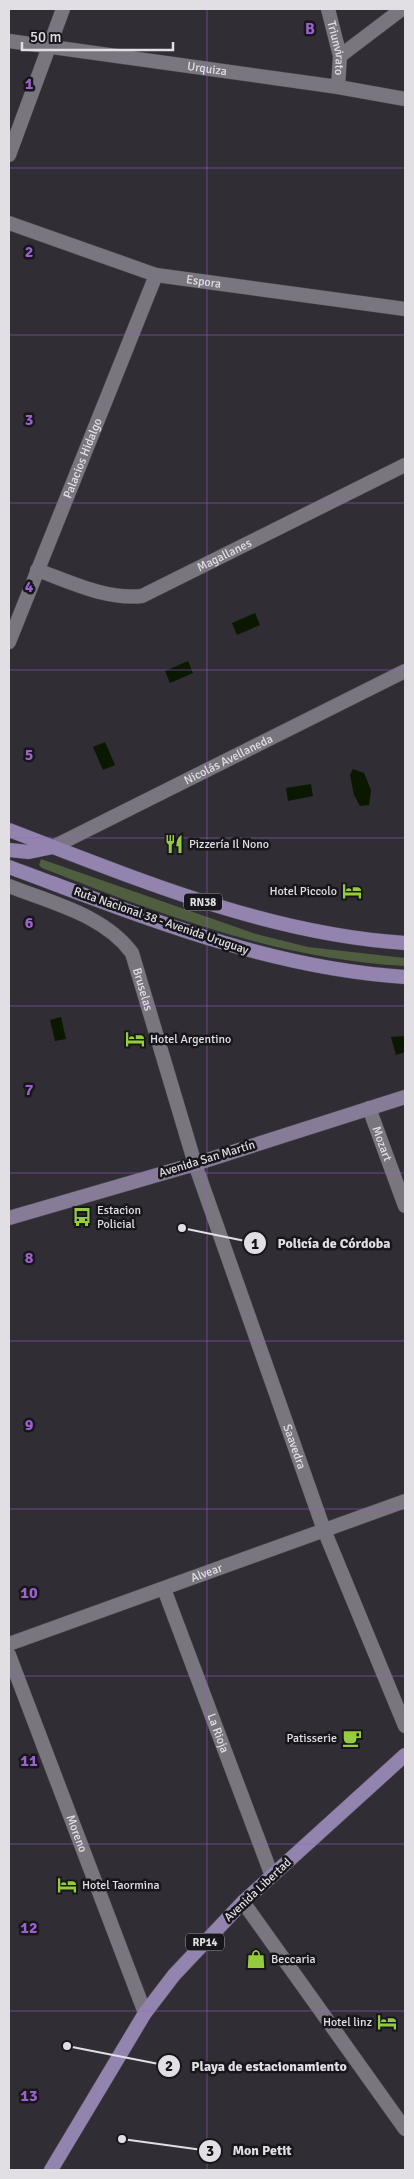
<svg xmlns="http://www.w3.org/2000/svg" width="414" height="2179" viewBox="0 0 414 2179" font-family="Signika,sans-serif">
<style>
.green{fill:#4f5e3e}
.water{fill:#0b1800}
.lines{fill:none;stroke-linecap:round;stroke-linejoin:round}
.minor-casing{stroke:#4c4a51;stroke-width:15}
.secondary-casing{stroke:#4c4a51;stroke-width:15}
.primary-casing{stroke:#4c4a51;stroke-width:15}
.minor{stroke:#79767f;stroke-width:14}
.secondary{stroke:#867c97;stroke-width:14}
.primary{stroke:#9383af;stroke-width:14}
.grid{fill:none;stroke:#9a62ca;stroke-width:1;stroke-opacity:0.55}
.labels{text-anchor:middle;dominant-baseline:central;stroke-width:5;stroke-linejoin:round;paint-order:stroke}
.shield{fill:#17161a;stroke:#a4a3a7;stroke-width:1}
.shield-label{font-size:11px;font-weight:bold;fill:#e1dfe4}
.street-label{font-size:12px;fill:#e1dfe4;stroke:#17161a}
.poi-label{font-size:12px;fill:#e1dfe4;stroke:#17161a;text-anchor:start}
.grid-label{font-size:16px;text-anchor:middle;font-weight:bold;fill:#9a62ca;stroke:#17161a;stroke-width:5;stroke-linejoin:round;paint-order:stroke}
.leader{fill:none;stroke:#e1dfe4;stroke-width:2}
.callout-dot{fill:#e1dfe4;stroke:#17161a;stroke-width:2}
.mark-label{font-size:15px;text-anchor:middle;font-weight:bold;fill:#111}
.callout-label{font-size:14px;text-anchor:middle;font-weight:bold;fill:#e1dfe4;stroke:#17161a;stroke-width:5;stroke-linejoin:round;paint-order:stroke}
</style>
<rect width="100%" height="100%" fill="#302d35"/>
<path class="green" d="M41,859l215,75 52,13 97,11v8c-127,-7 -246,-52 -363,-98l-3,-3z"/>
<path class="water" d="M255,613l5,12 -23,10 -5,-12z
M188,661l5,12 -23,10 -5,-12z
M105,742l10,23 -12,5 -10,-23z
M353,769l11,4 7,17 -2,15 -9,1 -6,-11 -4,-20z
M311,784l2,12 -25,5 -2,-13z
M61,1017l5,22 -11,2 -5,-21z
M405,1036v16l-9,3 -5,-18z"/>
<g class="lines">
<g class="minor-casing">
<g id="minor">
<path id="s1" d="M328,9l12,47 -2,31"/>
<path id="s2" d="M9,41l329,46 67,12"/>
<path d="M340,56l62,-47"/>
<path d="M9,155l54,-146"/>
<path id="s3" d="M9,223l147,52 249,34"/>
<path id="s4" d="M37,570c34,12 69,30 105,26l263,-131"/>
<path id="s5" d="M9,642l147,-367"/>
<path id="s6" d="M53,847l352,-176"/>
<path id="s7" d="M9,886c43,17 95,29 123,67l63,211 129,366 81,196"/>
<path id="s8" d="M369,1108l36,98"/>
<path id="s9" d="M164,1589l108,287"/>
<path id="s10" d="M9,1644l396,-143"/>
<path id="s11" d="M9,1655l136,358"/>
<path d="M243,1902l162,227"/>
</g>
</g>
<g class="secondary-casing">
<path id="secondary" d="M9,1218l186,-54 210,-67"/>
</g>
<g class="primary-casing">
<path id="primary" d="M9,830c128,49 258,104 396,113
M9,850l20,2 24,-5
M9,867c130,48 256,101 396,110
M51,2170l94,-157 29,-38 69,-73 162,-147"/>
</g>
<use href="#minor" class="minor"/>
<use href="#secondary" class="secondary"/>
<use href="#primary" class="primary"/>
</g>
<path class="grid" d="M207,9v2161M9,168h396M9,335h396M9,503h396M9,670h396M9,838h396M9,1006h396M9,1173h396M9,1341h396M9,1509h396M9,1676h396M9,1844h396M9,2011h396"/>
<defs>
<g id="restaurant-bare" transform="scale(1.5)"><path d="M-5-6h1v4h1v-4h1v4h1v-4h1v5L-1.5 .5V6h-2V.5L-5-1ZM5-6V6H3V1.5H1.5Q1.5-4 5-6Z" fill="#94cc3c" stroke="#17161a" stroke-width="2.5" paint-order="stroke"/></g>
<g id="hotel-bare" transform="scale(1.5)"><path d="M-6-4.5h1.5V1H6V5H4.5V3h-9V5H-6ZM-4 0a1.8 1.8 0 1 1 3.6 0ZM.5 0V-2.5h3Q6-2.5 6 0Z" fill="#94cc3c" stroke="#17161a" stroke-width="2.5" paint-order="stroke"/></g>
<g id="bus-bare" transform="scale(1.5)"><path d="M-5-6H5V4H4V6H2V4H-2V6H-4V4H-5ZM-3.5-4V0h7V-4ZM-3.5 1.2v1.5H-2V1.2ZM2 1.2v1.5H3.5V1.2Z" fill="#94cc3c" stroke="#17161a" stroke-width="2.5" paint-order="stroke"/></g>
<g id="cafe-bare" transform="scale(1.5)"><path d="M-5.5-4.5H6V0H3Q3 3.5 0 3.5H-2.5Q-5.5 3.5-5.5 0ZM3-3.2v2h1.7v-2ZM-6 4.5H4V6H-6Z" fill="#94cc3c" stroke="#17161a" stroke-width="2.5" paint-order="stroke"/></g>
<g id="shop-bare" transform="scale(1.5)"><path d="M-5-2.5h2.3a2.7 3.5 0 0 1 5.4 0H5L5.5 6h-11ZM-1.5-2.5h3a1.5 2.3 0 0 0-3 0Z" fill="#94cc3c" stroke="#17161a" stroke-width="2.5" paint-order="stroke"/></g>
</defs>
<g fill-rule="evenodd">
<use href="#restaurant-bare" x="174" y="844"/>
<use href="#hotel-bare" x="352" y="891"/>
<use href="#hotel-bare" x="135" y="1039"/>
<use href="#bus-bare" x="82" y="1217"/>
<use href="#cafe-bare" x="352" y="1738"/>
<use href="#hotel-bare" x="67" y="1885"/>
<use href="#shop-bare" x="256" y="1959"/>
<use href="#hotel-bare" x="387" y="2022"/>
</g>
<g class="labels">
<g class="shield">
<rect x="184" y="893.5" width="38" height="17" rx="4"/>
<rect x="186" y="1933.5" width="38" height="17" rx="4"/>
</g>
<g class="shield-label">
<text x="203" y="902">RN38</text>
<text x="205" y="1942">RP14</text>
</g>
<g class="street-label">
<text stroke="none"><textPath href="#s1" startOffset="40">Triunvirato</textPath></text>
<text stroke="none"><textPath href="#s2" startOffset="200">Urquiza</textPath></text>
<text stroke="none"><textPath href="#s3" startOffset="204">Espora</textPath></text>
<text stroke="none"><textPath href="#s5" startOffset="198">Palacios Hidalgo</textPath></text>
<text stroke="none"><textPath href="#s4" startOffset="201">Magallanes</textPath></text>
<text stroke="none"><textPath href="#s6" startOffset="196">Nicolás Avellaneda</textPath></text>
<text transform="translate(161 921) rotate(19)">Ruta Nacional 38 - Avenida Uruguay</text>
<text stroke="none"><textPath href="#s7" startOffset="180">Bruselas</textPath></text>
<text stroke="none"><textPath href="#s8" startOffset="38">Mozart</textPath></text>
<text transform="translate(207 1159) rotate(-17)">Avenida San Martín</text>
<text stroke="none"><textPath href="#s7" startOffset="662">Saavedra</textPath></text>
<text stroke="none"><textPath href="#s10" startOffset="210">Alvear</textPath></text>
<text stroke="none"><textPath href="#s9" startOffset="154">La Rioja</textPath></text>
<text stroke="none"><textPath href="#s11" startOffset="191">Moreno</textPath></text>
<text transform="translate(258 1890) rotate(-43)">Avenida Libertad</text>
</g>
<g class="poi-label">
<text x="189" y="844">Pizzería Il Nono</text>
<text x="337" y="891" text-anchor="end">Hotel Piccolo</text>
<text x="150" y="1039">Hotel Argentino</text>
<text x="97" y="1210">Estacion<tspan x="97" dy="14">Policial</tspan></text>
<text x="337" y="1738" text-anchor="end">Patisserie</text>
<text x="82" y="1885">Hotel Taormina</text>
<text x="271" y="1959">Beccaria</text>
<text x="372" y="2022" text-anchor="end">Hotel linz</text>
</g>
</g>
<g class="grid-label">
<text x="310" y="34">B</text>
<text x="29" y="89">1</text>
<text x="29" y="257">2</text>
<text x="29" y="425">3</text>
<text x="29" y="592">4</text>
<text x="29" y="760">5</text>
<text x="29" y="928">6</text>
<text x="29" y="1095">7</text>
<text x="29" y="1263">8</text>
<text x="29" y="1430">9</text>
<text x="29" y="1598">10</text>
<text x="29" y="1766">11</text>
<text x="29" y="1933">12</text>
<text x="29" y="2101">13</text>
</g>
<path class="leader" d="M182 1228L255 1243M67 2046L169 2066M122 2139L210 2151"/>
<g class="callout-dot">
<circle cx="182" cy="1228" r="5"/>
<circle cx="67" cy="2046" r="5"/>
<circle cx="122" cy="2139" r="5"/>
<circle cx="255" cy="1243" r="12"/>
<circle cx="169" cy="2066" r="12"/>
<circle cx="210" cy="2151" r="12"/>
</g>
<g class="mark-label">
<text x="255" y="1249">1</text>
<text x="169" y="2071">2</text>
<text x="210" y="2156">3</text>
</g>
<g class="callout-label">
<text x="334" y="1248">Policía de Córdoba</text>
<text x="269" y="2071">Playa de estacionamiento</text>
<text x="262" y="2155">Mon Petit</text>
</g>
<rect width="414" height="2179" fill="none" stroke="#e1dfe4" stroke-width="20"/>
<path d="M22 42v8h151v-8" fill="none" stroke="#e1dfe4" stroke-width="2.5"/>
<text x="30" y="42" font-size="15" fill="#e1dfe4" stroke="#17161a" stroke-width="4" paint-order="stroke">50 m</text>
</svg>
